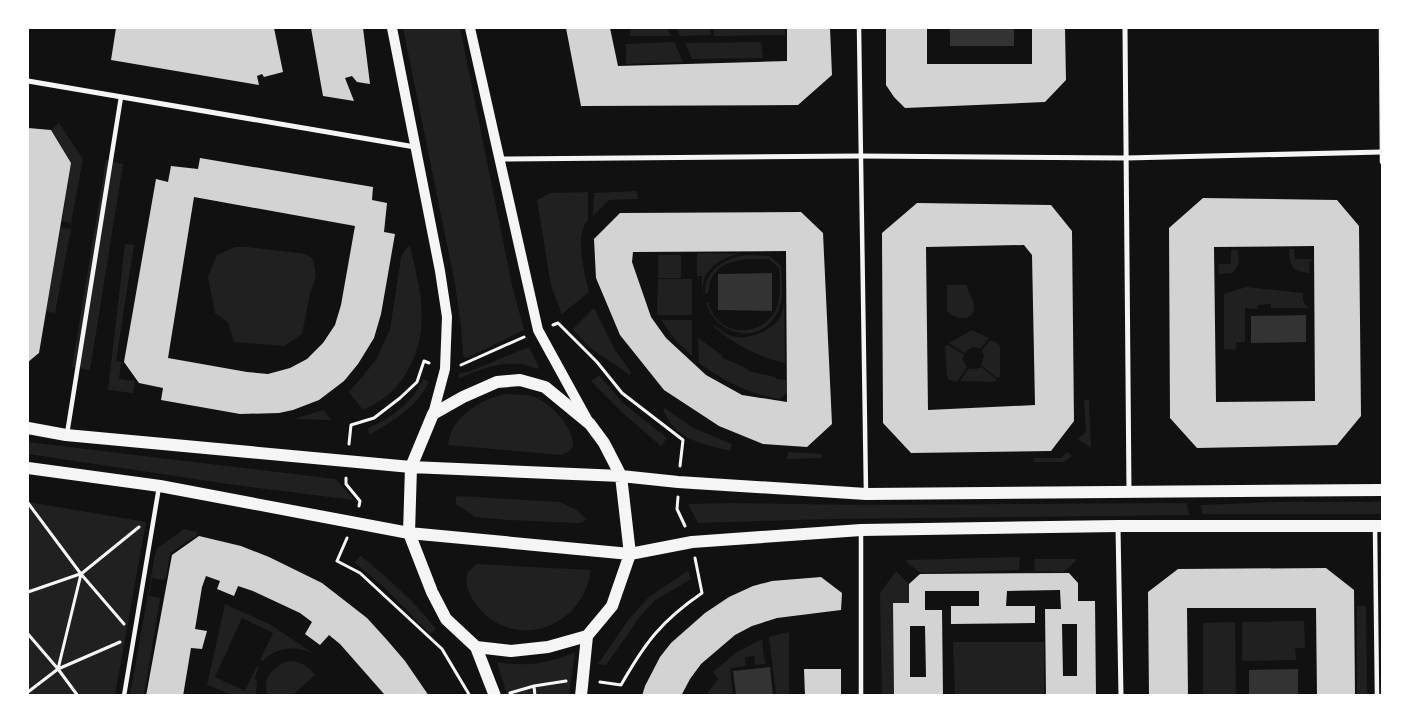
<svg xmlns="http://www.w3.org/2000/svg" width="1410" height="723" viewBox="0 0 1410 723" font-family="'Noto Sans',sans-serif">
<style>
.green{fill:#202020}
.water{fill:#333}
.building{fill:#d3d3d3;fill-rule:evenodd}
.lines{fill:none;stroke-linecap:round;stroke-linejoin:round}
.path{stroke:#f5f5f5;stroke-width:3}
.pedestrian{stroke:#f5f5f5;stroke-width:4.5}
.minor{stroke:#f5f5f5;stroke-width:5}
.secondary{stroke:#f5f5f5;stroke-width:10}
.primary{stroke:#f5f5f5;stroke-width:12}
</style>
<rect width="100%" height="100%" fill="#111"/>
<path class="green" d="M403,28h57l52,257 12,45 -57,28 -4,-2 -2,-29 -6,-43z
M630,28h37l4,8h-41z
M676,28h34l1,7 -31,1z
M714,28h71v7l-71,1z
M674,42l9,20 -57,2v-20z
M761,42l2,16 -71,1 -7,-16z
M59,123l24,36 -12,64 -9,-2 9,-58 -20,-33z
M106,160l17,4 -33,206 -18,-3z
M637,191l1,8 -29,1 -16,16 1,-23z
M588,192v28c-14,14 -3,55 1,72l-27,22 -11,-28 -14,-86 13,-7z
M61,227l10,2 -16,84 -9,-2z
M125,244l9,1 -18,116 5,1 -2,17 16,2 -2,12 -25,-3z
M410,245c9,41 21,81 0,121 -10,21 -26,35 -47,44l-14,-18 27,-32 14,-31 11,-71 4,-8z
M235,247h12l59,7 7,5 3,17 -6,18 -8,40 -18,12 -50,-4 -6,-20 -13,-9 -7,-36 9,-22z
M1289,249h5l1,10h17v2l-3,1 1,11c-19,-2 -20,-6 -21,-24z
M1231,250h7c1,10 2,16 -6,23l-13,1 -1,-10h13z
M697,253l43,1c-16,2 -34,13 -37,30 -1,4 0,9 -1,12v-20h-5z
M658,255h23v23h-23z
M746,255l24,1 11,10c1,14 3,30 -2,43 -14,36 -61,30 -73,-6l2,-1c2,6 5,13 9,17 18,20 51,12 60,-12 4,-12 3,-26 2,-39l-10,-9c-21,0 -50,-2 -59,23 -1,3 -1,7 -2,11l-3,1c-1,-24 21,-36 41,-39z
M658,279h34v36h-35z
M947,285h20c0,7 6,12 7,20 2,17 -18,16 -27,6z
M1246,287l57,6v8l7,9 -4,-2h-35v-4l-13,1 -1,4 -12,-1v34h-9v8l-12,-1v-55z
M784,302l1,61c-28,-6 -51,-19 -72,-37l1,-1c4,3 9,7 13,9 16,8 40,0 51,-14 4,-5 5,-11 6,-18z
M594,308l21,42 16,22 -1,3 -41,-28 -16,-18z
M661,320h31v36l-17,-16z
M972,330l17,8 -9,11c-7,-4 -10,-1 -16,4l-15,-10z
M698,338l24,17 -1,2 27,12v2l28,6v2l10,1 1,13 -7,6c-31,-5 -56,-18 -81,-36z
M990,340l6,2 4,4v31h-4l-15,-12 3,-8 -2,-7z
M948,345l16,10 -2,4 5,8 -10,15 -8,-2 -2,-4 -2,-30z
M529,347l10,20 -2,2c-5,-2 -10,-4 -15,-5 -21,-3 -43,6 -62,14l-2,-1 2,-4 8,-1z
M982,367l15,13 -4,2 -33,-1 8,-12h8z
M599,375l24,28 44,35 -6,8 -35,-30 -35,-35z
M423,379l6,3c-13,26 -36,39 -60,53l-1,-7c23,-10 45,-25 55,-49z
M505,394c8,1 19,0 27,2 17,5 42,31 41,50l-4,6 -9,3 -112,-10c3,-28 31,-45 57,-51z
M1084,400h5l2,48 -13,-9 8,-7z
M665,408l28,20 39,16 -2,7c-18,-5 -44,-9 -57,-25 -4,-4 -7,-11 -10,-16z
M324,410l7,10 -38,-1z
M28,442l308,37 18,21 -119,-15 -207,-31z
M788,452l34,2v4l-35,1z
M1067,452l5,4 -8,6h-30v-4h27z
M459,496l101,6 15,7 11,10 -3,3 -5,1 -69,-3 -34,-3 -19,-13v-7z
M28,502l118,20 -31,173h-87z
M1278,502h104v12h-180l-1,-9z
M732,503l132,2 323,-2 2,12 -360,4 -131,4 -10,-19z
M184,529l13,3 -1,4 -26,17 -4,25h-2v2l-12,-2 -3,18 11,2 -16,97h-14l26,-146z
M360,555c28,23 54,46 76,74l-6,5 -46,-47 -29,-24z
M1020,557l-1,13 -98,3 -15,-11 1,-2z
M1034,559h42v2l-13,11 -28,-1z
M477,564l114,6c-8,61 -83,84 -118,30 -5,-8 -9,-19 -5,-28z
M688,571l3,8 -37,22 -15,17 -33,47 -8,-1 31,-45 20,-22z
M896,571l13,13v19h-16l1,92h-12l-2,-102z
M225,604l46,21 42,28c-18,-7 -36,-7 -50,8l-3,-1 13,-27 -31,-15 -27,59 30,14 12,-25 2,1 -5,12 3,1 -1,15h-24l-25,-10z
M1357,606h9l1,89h-10z
M1304,621l1,27h-10l1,12 -54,1v-39z
M1235,622l1,73h-33v-72z
M789,632v63h-13l-7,-58z
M762,639l3,25 -10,1 -1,-9 -9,1 1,9 -16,2 3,27h-27l12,-16 -5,-7 24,-20z
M953,642h91v53h-89z
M575,652l-6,43h-62l-10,-33c29,5 51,2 78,-10z
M290,661c11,1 18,4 25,14l-22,20h-26c0,-3 -2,-9 -1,-12 2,-11 13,-20 24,-22z"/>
<path class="water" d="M950,28h64v18h-64z
M772,273v38l-54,-1v-36z
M1306,315v27l-55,1v-27z
M770,667l3,28h-37l-3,-24z
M1298,669v26h-49v-25z"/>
<path class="building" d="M116,28h158l9,44 -19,5 -2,-3 -5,2 2,9 -148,-25z
M311,28h52l7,56 -13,-2 -5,-6 -7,2 9,23 -31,-5z
M566,28h44l8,38 169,-5v-33h43l2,47 -34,30 -217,1z
M886,28h41v36h105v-36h33l1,52 -21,22 -140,6 -11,-11 -8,-12z
M28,128l23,2 20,33 -32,190 -11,9z
M200,158l173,29 -1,13 15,3 -3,29 11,2 -14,80 -7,24 -16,26 -14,17 -25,19 -26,10 -14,3 -39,1 -79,-14 2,-12 -24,-5 -15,-21 32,-183 12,3 3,-16 27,3zM194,197l161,29 -14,79 -6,20 -12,18 -16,16 -17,9 -22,6 -21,-2 -79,-14z
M1203,198l134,2 22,26 2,190 -24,29 -140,3 -27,-30 -1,-190zM1314,246l1,155 -99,1 -2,-155z
M917,203l134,2 21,26 2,190 -23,30 -140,2 -28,-30 -1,-190zM1024,245l8,10 3,150 -107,5 -2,-163z
M801,212l22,21 9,191 -25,23 -44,-3 -44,-18 -55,-36 -44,-55 -24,-57 -2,-39 26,-26zM786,251l1,151 -45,-7 -36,-20 -40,-37 -15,-21 -19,-55 1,-10z
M199,536l42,10 28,11 53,26 45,35 20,22 18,21 24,35h-47l2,-2 -44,-50 -11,-9 -9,10 -15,-11 7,-12 -12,-9 -47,-22 -15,-5 -4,10 -17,-7 3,-8 -14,-5 -4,11 -7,42 12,2 -5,18 -11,-1 -8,48h-37l26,-141z
M1326,568l28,22 1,106h-38l-1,-88h-129l1,88h-39l-1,-104 30,-23z
M1069,573l9,10v18h17l1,95h-50l-1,-87h16l-1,-19 -53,1 -1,15h29v17l-84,1v-18h28v-15h-54v19h17l1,86h-49l-1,-93h16v-19l11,-10zM1062,624h15v52h-14zM910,626h15l1,51h-16z
M821,577l21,16 -1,17 -64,8 -25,8 -17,9 -34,29 -11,15 -9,17h-39l3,-10 15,-29 11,-14 34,-30 24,-16 24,-11 19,-5z
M804,669h37v27h-36z"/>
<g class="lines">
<path class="path" d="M553,325l5,-2 39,39 25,31 61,47 -3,26
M461,365l63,-28
M349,444l2,-19 23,-7 26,-20 17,-16 7,-21 5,2
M346,478v6l14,17 -1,5
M678,497l-1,12 8,17
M28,503l53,71 43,50
M347,538l-10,23 23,12 82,76 28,47
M28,592l52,-18
M28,634l30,35 20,27
M58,669l62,-27
M600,682l21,3c24,-42 40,-64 81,-92l-7,-35
M28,692l30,-23 23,-95 58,-47
M510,693l24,-7
M535,696l-1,-10 32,-5"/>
<path class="pedestrian" d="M859,28l7,465
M1381,28l1,134
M67,434l54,-337
M1375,527l2,169
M861,532v164
M124,696l35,-209"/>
<path class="minor" d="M1125,28l4,464
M28,81l387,66
M499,159l361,-3 266,2 256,-6
M1118,527l3,169"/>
<path class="secondary" d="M392,28l48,243 7,46 -2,52 -12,45
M470,28l68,302 50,91"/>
<path class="primary" d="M28,428l38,7 345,32 210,9 57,6 188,12 516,-4
M28,468l132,18 249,47 221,21 62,-12 169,-12 257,-4h264
M476,647l35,4 37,-4 39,-11
M495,696l-19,-49 -30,-28 -14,-27 -23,-59 2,-66 22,-53 30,-17 34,-15 23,-2 25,7 45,37 14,19 17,33 9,78 -18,52 -25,30 -6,60"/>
</g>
<rect width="1410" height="723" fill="none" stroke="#ffffff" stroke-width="58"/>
</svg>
